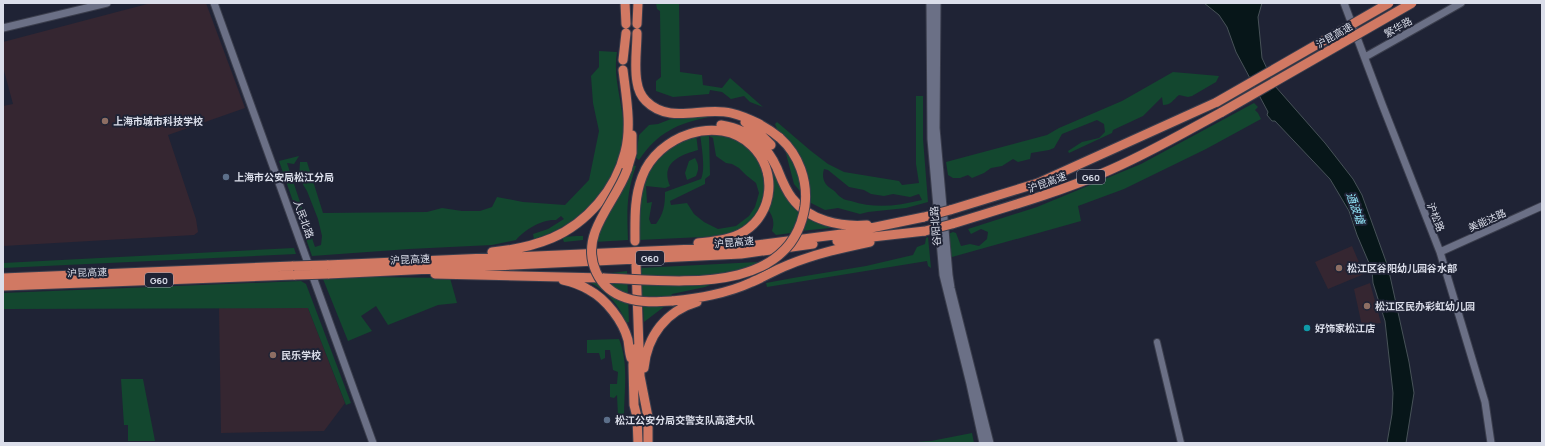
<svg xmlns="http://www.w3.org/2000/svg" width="1545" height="446" viewBox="0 0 1545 446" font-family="Manrope,'Noto Sans SC',sans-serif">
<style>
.education{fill:#352631}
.green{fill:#13472f;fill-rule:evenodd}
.water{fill:#071619;stroke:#475258}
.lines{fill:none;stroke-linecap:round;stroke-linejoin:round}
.tertiary-casing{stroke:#3b3e4d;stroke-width:8}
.secondary-casing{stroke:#3b3e4d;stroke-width:9}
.motorway-casing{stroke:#3b3e4d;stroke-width:11}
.tertiary{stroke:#6b7086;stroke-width:6}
.secondary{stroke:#6b7086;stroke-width:7}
.motorway{stroke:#d17963;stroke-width:9}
.motorway-bridge-casing{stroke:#3b3e4d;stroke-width:11;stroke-linecap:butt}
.motorway-bridge{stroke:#d17963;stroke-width:9}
.education-dot{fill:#8d6e63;stroke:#1f2335;stroke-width:1.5}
.service-dot{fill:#5c6f8a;stroke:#1f2335;stroke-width:1.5}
.culture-dot{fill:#0f9aa8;stroke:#1f2335;stroke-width:1.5}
.labels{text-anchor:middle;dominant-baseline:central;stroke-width:4;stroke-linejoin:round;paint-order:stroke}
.shield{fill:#1f2335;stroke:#a3a6b4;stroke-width:1}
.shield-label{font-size:9px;font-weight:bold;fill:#dbdeea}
.street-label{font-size:10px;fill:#dbdeea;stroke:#1f2335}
.poi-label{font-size:10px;font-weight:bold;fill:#dbdeea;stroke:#1f2335;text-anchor:start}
.water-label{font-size:11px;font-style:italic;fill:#91e4f8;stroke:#1f2335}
</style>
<rect width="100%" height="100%" fill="#1f2335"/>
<path class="education" d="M151,3h55l39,105 -77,27 28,84 2,13 -4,3 -191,11v-140l10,-2 -10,-37v-25z
M1352,246l12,28 -36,15 -13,-27z
M1370,283l11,40 -19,3 -8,-37z
M219,308h89l37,95 -21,28 -103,2z"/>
<path class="green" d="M656,3h23l1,69 22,3 1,10 19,3 8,-10 33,29 -13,-5 -6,-6 -13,3 -9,-7 -12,-2 -1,4 -36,3 -17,-6v-10l5,-4 -1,-66 -3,-2z
M599,51l18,1c-5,28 8,56 7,85 -1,10 -5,20 -9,29 -14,36 -44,62 -81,73l-1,-5 15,-5 16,-10 -3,-3 -5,4c-14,-1 -32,10 -40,20l-24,5 -83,4 -97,7 -33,-95 20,-5 -5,8 -7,-1 28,84 6,-2 1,-9 -4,-17 -11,-28 -8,-13 1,-16h7l16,51 104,-1 15,-4 20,3h18l12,-4 5,-10 26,5 42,3 24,-25 10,-49 -6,-28 -2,-27 8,-9z
M1173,72l46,4 -3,6 -24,14 -4,1 -9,-2c-6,5 -8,10 -16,10l-1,-8 -19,19 -30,14 -1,3 -43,20 -1,-2 14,-9 17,-4 6,-6 -1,-8 -7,-4 -35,14 -8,14 -5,2 -18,3 -1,6 -12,3 -5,-3 -11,7 -11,2 -7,5 -12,5 -4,-3 -8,3h-7l-5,-3 -2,-13 101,-27 12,-7 63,-27z
M916,96h7v43l5,63 -22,6 -38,4 -8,2 -22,-6 -13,2 -16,-8 -15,-18 -10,-38 -9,-22 2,-2 34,29 17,13 16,8 55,9 3,4 17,-2 -3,-19zM824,169l4,1 21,17 15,3 7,4 13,2 9,-2 17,3 9,-3 3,6c-25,6 -47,9 -71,1 -3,-1 -7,-1 -9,-3 -4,-2 -6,-6 -9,-8 -8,-5 -12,-11 -9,-21z
M1254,103l4,4 -3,3 3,3 3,6 -55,30 -82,40 -46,17 3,15 -129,36h-3l-3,-22 7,-3 3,1 5,13 9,-2 9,2 8,-7 1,-7 -7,-3 -10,5 -3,-5 69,-22 104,-43z
M709,114v3c-31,6 -52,16 -70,43l-3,-2 3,-23 10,-10 9,-1 13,-5 16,-1z
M708,132l33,8 19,21 6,20 -3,22 -10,16 -12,11 -17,6 -86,4v-32l5,-32 26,-30 27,-12 2,16c-18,5 -38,13 -28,36l-5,2 -19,-2 1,17 5,-1 -3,17 2,5h5c8,-11 9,-19 9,-32l36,-13c5,-11 0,-35 -1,-46zM709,136l4,2 3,18 10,7 6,1 7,4 7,7 10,8 3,10 -4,14 -6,9 -13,10 -18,3 -14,-7 -10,-8 -7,-11 -16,2 -1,-4 35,-17v-5l5,-4z
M758,143l42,66 -3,12 -6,12 -15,2 -4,-4c3,-9 1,-15 -5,-23l2,-6z
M695,158c4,7 4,11 1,18l-9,4 -2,-7 4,-12z
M633,165l3,1c-10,28 -9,46 -8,74l-34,2z
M806,215l25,10 -1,3 -30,3z
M577,236h6v4l-19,2 -2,-5z
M928,237l3,31 -3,-2 -1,-5 -160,26 -1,-4 27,-5 73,-12 47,-11 4,-8 8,-3 1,-6z
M294,248l2,6 -293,14v-5z
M758,262l-13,7 -20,3 -5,9 -15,6 -33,7 -7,12 -21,16 -4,-54z
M627,271l2,51 -3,1c-6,-18 -21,-33 -37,-41l-1,-2 23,-1v-6z
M368,277l82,1 7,25 -19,2 -50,20 -12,-19 -15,10 11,15 -24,10 -25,-62z
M301,281l5,3 45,119 -5,2 -38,-97 -305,1v-16z
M619,339c10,24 5,52 5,77h-6l-1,-21 -3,3 -4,-1v-13h7l1,-12 -5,-2 -3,-20h-5v8l-4,2 -2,-7h-12v-13z
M121,379h22l12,62h-27v-16h-4z
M972,433l2,10h-74l31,-2z"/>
<path class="water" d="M1204,3h58l-4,14 4,41 13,28 50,57 28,36 9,16 26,72 21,95 5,31 -8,50h-19l5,-29 1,-21 -8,-72 -12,-38 -1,-13 -15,-35 -8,-24 -19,-32 -55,-58h-3l-5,-6 1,-3 -32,-60 -9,-25 -8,-12z"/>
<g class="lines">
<g class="tertiary-casing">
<path id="tertiary" d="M1157,342l24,101"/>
</g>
<g class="secondary-casing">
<path id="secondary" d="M214,3l159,440
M930,3l1,136 12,136 27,109 13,59
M937,3l-1,125 13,147 2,13 39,155
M1344,3l38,101 58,148 45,150 6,41
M3,28l104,-25
M1365,57l96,-54
M1440,252l102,-46"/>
</g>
<g class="motorway-casing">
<path id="motorway" d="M625,3l1,21
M637,24l1,-21
M637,33c0,15 -3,33 0,49 1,7 4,14 9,19 24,24 56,5 85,12 17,4 36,14 49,25
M623,60l3,-27
M745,122l17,14 9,9
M721,125c26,4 45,19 56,43 4,10 8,21 15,30 17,23 49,29 75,27
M627,170l5,-17v-18
M950,210l88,-27 179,-81
M952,224c51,-16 102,-30 151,-51 41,-17 80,-40 119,-61
M635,241c0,-22 -1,-43 7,-64 15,-41 76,-64 110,-31 25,24 22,66 -7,85 -14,9 -30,10 -47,12
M837,241l88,-10
M492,252c21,-2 41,-6 60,-14 35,-15 64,-49 73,-86 7,-26 1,-56 -2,-82
M327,265l414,-18 101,-13 82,-17
M636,265l4,111 8,41v26
M328,274l413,-20 72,-10
M435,274l169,4
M3,278l290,-12
M563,280c9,2 18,5 26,10 17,9 34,31 39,50 1,6 1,12 3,18
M3,286l292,-11
M672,301c27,-3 54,-7 80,-19 12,-5 23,-12 36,-17 26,-11 54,-17 82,-23
M634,349l-1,16 1,40 3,12 1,26
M644,368c3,-32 22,-57 53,-66"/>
</g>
<use href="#tertiary" class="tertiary"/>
<use href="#secondary" class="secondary"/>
<use href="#motorway" class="motorway"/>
<g class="motorway-bridge-casing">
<path id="motorway-bridge" d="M1217,102l172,-99
M1222,112l190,-109
M627,170c-8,22 -24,40 -32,62 -10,28 3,57 31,66 15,5 31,4 46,3
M924,217l26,-7
M925,231l27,-7
M293,266l34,-1
M295,275l33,-1
M604,278c67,2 187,21 201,-72 3,-25 -6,-51 -25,-68"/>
</g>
<use href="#motorway-bridge" class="motorway-bridge"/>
</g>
<g class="education-dot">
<circle cx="105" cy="121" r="4"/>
<circle cx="1339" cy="268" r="4"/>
<circle cx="1367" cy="306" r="4"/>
<circle cx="273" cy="355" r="4"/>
</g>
<g class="service-dot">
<circle cx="226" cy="177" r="4"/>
<circle cx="607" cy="420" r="4"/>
</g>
<circle class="culture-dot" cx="1307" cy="328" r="4"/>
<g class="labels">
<g class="shield">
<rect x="1077" y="170" width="28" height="14" rx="3"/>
<rect x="636" y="251" width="28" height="14" rx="3"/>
<rect x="145" y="273" width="28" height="14" rx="3"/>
</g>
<g class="shield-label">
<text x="1091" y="177">G60</text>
<text x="650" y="258">G60</text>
<text x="159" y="280">G60</text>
</g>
<g class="street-label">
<text transform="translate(1398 27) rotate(-29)">繁华路</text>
<text transform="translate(1334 35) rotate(-30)">沪昆高速</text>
<text transform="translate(1047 182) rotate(-20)">沪昆高速</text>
<text transform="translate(1436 217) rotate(68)">沪松路</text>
<text transform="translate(304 219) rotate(70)">人民北路</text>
<text transform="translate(1487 220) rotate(-24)">美能达路</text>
<text transform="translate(935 226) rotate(-94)">谷阳北路</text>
<text transform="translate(734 242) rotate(-5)">沪昆高速</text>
<text transform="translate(410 259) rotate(-3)">沪昆高速</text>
<text transform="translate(87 272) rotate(-2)">沪昆高速</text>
</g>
<g class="poi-label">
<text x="113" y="121">上海市城市科技学校</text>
<text x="234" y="177">上海市公安局松江分局</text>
<text x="1347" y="268">松江区谷阳幼儿园谷水部</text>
<text x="1375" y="306">松江区民办彩虹幼儿园</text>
<text x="1315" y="328">好饰家松江店</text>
<text x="281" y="355">民乐学校</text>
<text x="615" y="420">松江公安分局交警支队高速大队</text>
</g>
<g class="water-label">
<text transform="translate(1356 208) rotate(70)">通波塘</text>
</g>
</g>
<rect width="1545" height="446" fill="none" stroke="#dbdeea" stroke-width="8"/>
</svg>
